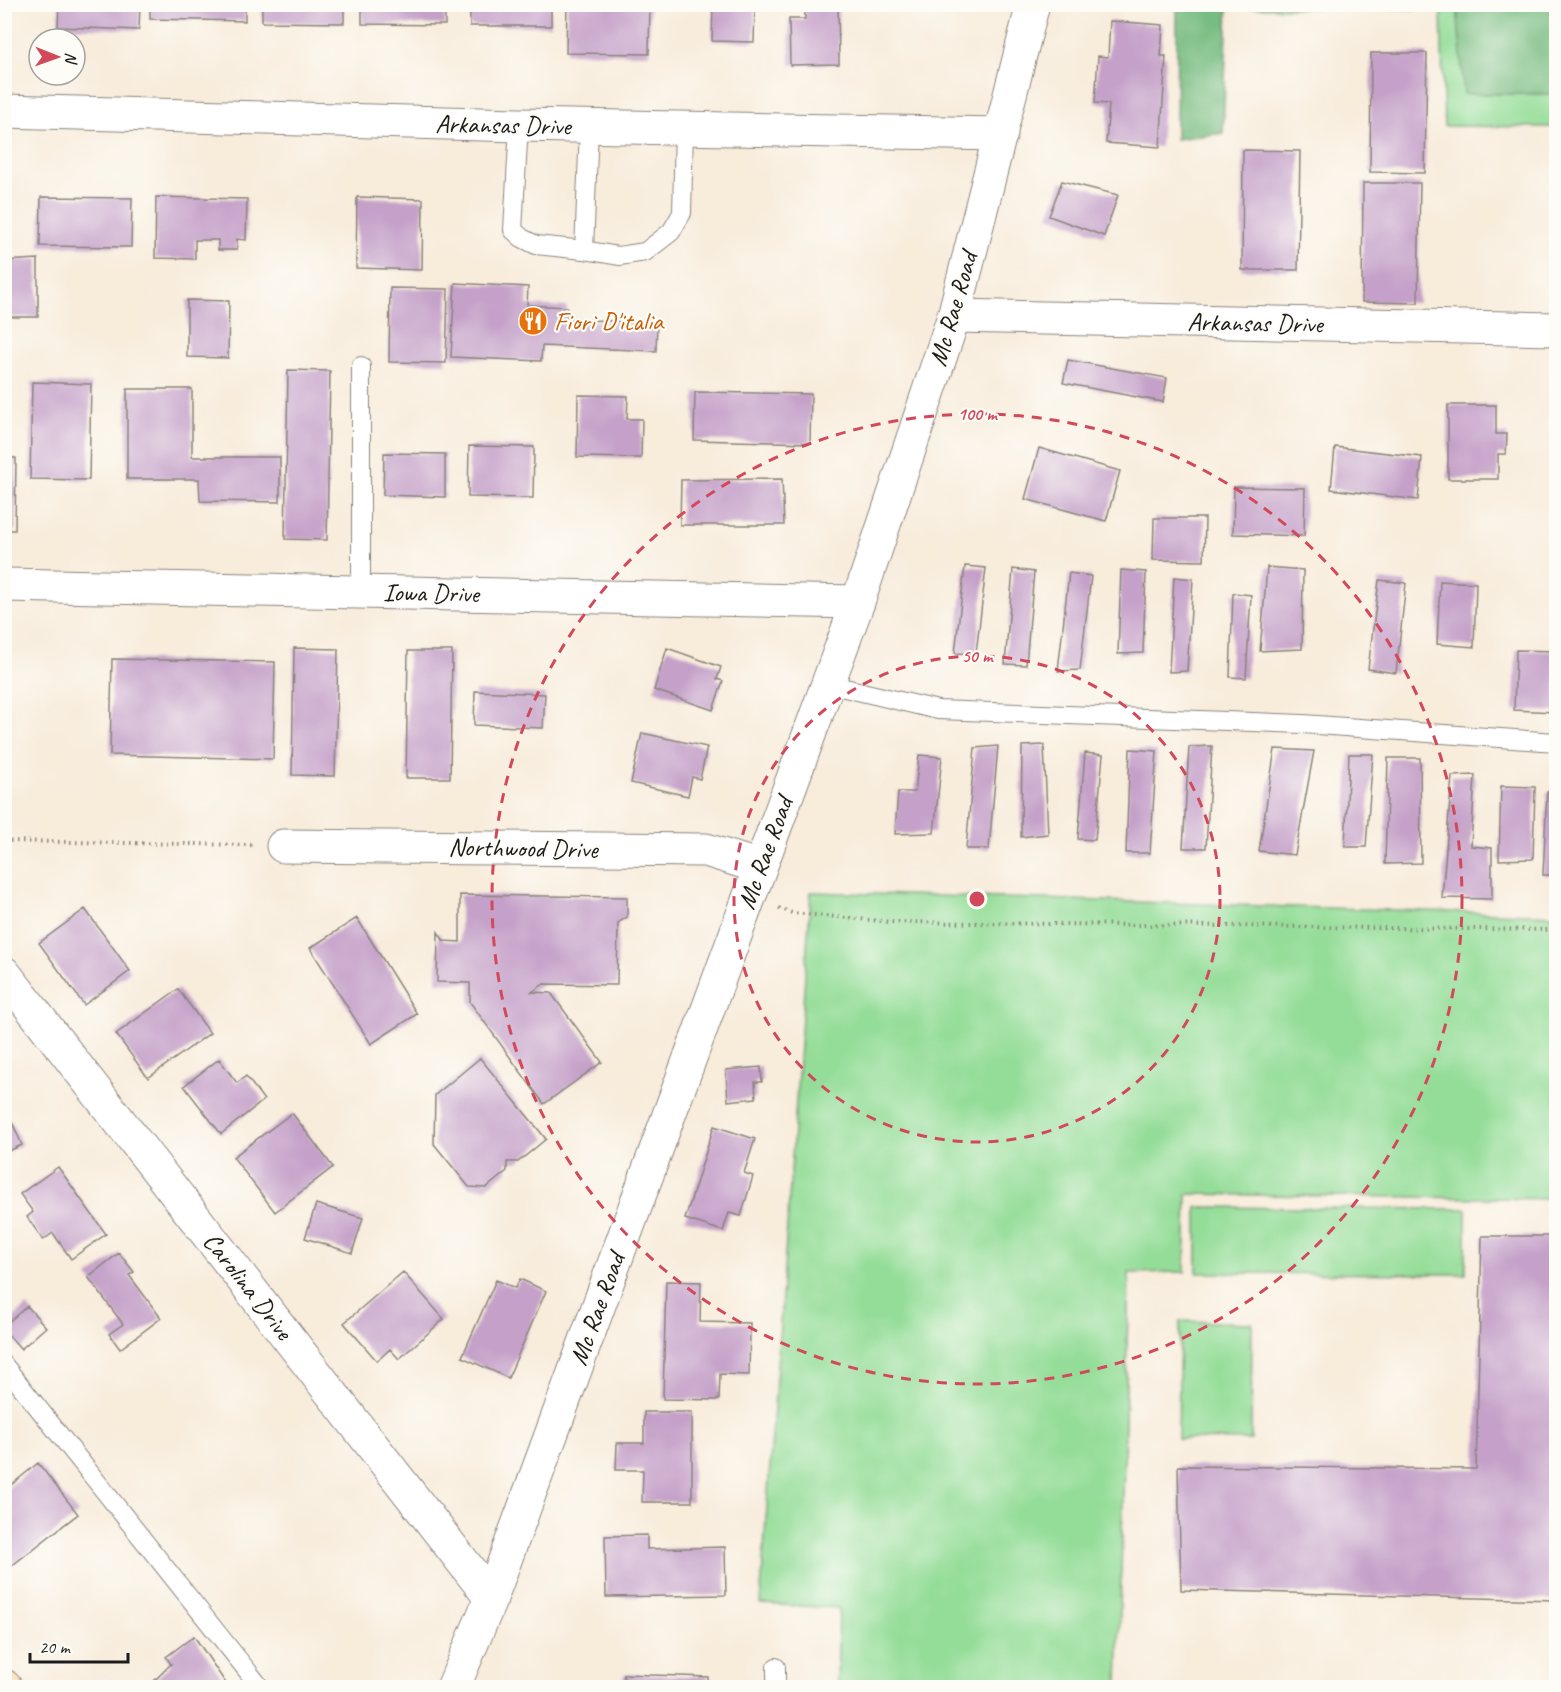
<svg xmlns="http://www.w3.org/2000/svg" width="1561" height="1692" viewBox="0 0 1561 1692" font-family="Caveat,sans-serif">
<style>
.green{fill:#94dd98;stroke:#587c5a;stroke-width:1.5}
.forest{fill:#77bc80;stroke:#4a6c4e;stroke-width:1.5}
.building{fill:#c5a1c9}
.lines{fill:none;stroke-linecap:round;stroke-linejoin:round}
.service-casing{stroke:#8a847c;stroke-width:20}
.minor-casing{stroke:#8a847c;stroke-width:35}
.tertiary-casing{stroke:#8a847c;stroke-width:35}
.secondary-casing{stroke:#8a847c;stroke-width:35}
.path{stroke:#8a847c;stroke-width:4;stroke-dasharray:1.5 4.5;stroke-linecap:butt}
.service{stroke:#fff;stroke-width:18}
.minor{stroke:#fff;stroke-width:33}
.tertiary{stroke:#fff;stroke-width:33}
.secondary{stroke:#fce5c4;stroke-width:33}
.ring{fill:none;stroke:#d1495b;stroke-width:3;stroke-dasharray:10 8}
.labels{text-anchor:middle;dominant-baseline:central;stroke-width:4.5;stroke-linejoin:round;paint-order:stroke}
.street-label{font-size:26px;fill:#1c1c1c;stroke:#fdfcf7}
.food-label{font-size:26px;fill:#c56008;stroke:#fdfcf7;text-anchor:start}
.centre{fill:#d1495b;stroke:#fdfcf7;stroke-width:3}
.ring-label{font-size:18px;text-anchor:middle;font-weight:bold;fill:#d1495b;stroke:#fdfcf7;stroke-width:4.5;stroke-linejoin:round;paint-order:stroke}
</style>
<rect width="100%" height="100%" fill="#fdfcf7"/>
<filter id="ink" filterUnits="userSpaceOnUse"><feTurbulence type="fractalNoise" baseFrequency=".0167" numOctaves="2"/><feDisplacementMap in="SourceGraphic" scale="12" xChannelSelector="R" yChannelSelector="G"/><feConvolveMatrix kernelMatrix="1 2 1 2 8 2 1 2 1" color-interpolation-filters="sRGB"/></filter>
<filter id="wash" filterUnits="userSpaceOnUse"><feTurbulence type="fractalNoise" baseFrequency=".008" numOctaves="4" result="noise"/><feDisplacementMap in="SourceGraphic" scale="24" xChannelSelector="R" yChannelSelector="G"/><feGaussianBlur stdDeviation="1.35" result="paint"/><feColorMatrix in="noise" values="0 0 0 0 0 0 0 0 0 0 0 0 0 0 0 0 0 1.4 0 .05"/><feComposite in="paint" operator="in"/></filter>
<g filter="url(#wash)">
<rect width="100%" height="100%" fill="#f8ecdb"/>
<path class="green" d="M1053,4l503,1v122l-112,-1 -3,-117 -389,-3z
M811,892l745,23v284l-369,-5 -2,78 -56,1 -11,414h-281l2,-79 -79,-4z
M1197,1207l269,2v65l-269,-1z
M1180,1321l72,2 -1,117 -73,-1z"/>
<path class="forest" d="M1177,5h51l-5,128 -47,6z
M1457,5h99v89h-92z"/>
<g id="blocks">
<path class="building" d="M59,4h81l-1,26 -81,-3z
M150,4h95v17l-95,-2z
M262,4h82v19l-82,-1z
M362,4h83v21l-83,-1z
M470,4h81v22h-81z
M567,4h83l-1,50 -83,-1z
M713,4h42l-1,38 -42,-1z
M838,5l1,59 -49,1 -1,-46h16v-13z
M1110,21l53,4 -2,31h5l-6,91 -54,-4 3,-39 -14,-1 3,-47 10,1z
M1371,53h56l-2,120 -55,-1z
M1243,150l57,1 -2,119h-56z
M1062,181l56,14 -14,41 -55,-20z
M1363,183h57l-2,120 -56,-1z
M41,197l91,1 -1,49 -91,-1z
M156,197l91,2 -1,41 -9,-1v11h-19v-10h-23v19l-40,-1z
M357,197l66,2 -1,71 -66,-2z
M38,259v58h-34v-56z
M455,283l73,4 -1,18 40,2v12l90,4 -1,28 -114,-5 -1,15 -90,-4z
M390,288l58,1 -2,74 -57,-1z
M187,300l42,1 -1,57 -41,-1z
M1068,360l99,18 -4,24 -100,-19z
M288,370l42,1 -3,169 -42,-1z
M32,382l59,2 -2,96 -59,-1z
M127,389h65v68h88v45l-80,-1 -1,-22h-72z
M695,392l116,2 -1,49 -116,-3z
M578,395l50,1 -1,23h15l-1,39 -64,-1z
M1448,405h48v29h11l-1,20h-8v25h-50z
M1552,408h4v48h-4z
M469,446l65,1 -1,51 -65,-1z
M1335,447l87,10 -4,43 -87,-11z
M1039,448l81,23 -14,50 -81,-22z
M384,453l61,1v43l-62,-2z
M4,458h12l-1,72h-11z
M782,479l2,46h-104l1,-45z
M1234,487l71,1 -1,48 -71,-2z
M1154,518h51l-1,43 -51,-1z
M965,566l21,2 -10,86 -21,-1z
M1267,567l36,3 -1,79 -42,2z
M1013,569l21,3 -8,93 -21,-1z
M1121,570l25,2 -3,81 -25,1z
M1069,573l22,3 -11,94 -22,1z
M1174,577l19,2 -6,92 -18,1z
M1379,580l27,3 -10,90 -28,-4z
M1440,581l36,2 -2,64 -37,-3z
M1233,593l18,2 -5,83 -16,-1z
M294,648l44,1 -3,127 -43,-1z
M667,648l54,19 -4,12 6,2 -10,29 -59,-20z
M1516,650l40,1v61l-42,-2z
M408,651h44l-2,127h-44z
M112,659l163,3 -2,97 -163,-4z
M475,691l70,3 -2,34 -69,-3z
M642,733l65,14 -7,32 -8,-2 -4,19 -57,-13z
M1044,745l4,89 -27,3 1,-91z
M998,746l-9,103h-23l9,-101z
M1212,746l-6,102h-23l6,-101z
M1130,749l27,2 -7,102h-24z
M1275,749l39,2 -19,104 -36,-4z
M1085,753l18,2 -8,85 -17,-1z
M1349,754h24l-7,93h-21z
M919,755l23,2 -8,76 -39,1 3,-42h17z
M1388,758h32l1,105 -36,1z
M1475,775l-4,71 21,2v51l-50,-1 10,-122z
M1501,786l34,1 -2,72 -34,1z
M1547,792h9v83h-13z
M460,895l167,2v20l-9,6 -1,62 -73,-1 -12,8 19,1 51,69 -58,42 -74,-102v-19l-33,-1 1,-50 6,9 16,1z
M85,909l45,62 -46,34 -45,-62z
M357,918l60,96 -46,30 -61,-96z
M178,989l32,44 -62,45 -32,-44z
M480,1058l66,81 -28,23h-11v9l-21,17 -17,-1 -35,-43 1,-49z
M219,1059l18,24 9,-7 18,24 -43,34 -37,-48z
M761,1067l1,15h-7l1,16 -28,3 -2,-31z
M292,1113l41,54 -58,45 -42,-55z
M12,1122l10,23 -18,8v-28z
M714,1126l41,13 -11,34 9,3 -12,40 -12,-3 -6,18 -38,-12z
M58,1167l48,67 -35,25 -18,-26 -10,7 -16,-23 6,-5 -13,-18z
M316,1204l47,14 -11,35 -47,-15z
M1482,1236h74v364l-375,-10 -3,-124 298,3z
M119,1253l15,19 -5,3 32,43 -41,31 -11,-15 14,-10 -35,-47z
M403,1272l41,47 -45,40 -9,-10 -13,12 -33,-38z
M520,1279l26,12 -38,87 -46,-21 34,-77 19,8z
M666,1281l35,1 -1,40 50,1 -1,52 -29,-1 -1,26 -56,-1z
M27,1306l19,21 -25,22 -17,-19v-4z
M644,1412h48v90h-50l1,-32h-27l1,-27h27z
M38,1463l40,51 -73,57v-81z
M647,1535v14l78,-2 1,48 -120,2 -1,-61z
M194,1636l35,52h-82l24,-24 -5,-7z
M624,1674l84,3v7l28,1v3h-113z"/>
</g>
</g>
<g filter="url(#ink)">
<use href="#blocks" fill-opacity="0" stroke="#8a847c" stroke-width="1.5"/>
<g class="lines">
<g class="service-casing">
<path id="service" d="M519,125l-6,105 9,8 14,7 48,5 35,6 26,-4 26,-20 11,-19 2,-84
M584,250l5,-123
M361,366v226
M828,684l110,26 365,14 253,18
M4,1365l257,323
M776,1688v-21"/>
</g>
<g class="minor-casing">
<path id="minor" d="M4,111l515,14 482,9
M954,316l602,13
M4,585l854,17
M283,846l423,4 54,17
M4,973l487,625"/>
</g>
<g class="tertiary-casing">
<path id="tertiary" d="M453,1688l38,-90 367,-996 96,-286 79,-312"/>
</g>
<g class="secondary-casing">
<path id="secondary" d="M4,1686l2,2"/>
</g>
<path class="path" d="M4,841l248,4
M779,908l13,5 101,9 663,8"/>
<use href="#service" class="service"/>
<use href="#minor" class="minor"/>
<use href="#tertiary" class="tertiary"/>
<use href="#secondary" class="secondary"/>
</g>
</g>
<g class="ring">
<circle cx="977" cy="899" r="243"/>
<circle cx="977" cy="899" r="485"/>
</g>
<defs>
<g id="restaurant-disc" transform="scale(1.5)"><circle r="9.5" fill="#e8710a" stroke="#fdfcf7"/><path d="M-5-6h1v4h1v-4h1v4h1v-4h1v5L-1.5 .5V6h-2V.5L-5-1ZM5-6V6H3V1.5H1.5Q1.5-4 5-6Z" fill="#fff"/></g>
</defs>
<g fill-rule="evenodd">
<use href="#restaurant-disc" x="533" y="321"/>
</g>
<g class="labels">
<g class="street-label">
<text transform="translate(503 125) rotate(1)">Arkansas Drive</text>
<text transform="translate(953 309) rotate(-74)">Mc Rae Road</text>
<text transform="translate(1255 323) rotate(1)">Arkansas Drive</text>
<text transform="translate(431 593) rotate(1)">Iowa Drive</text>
<text transform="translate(523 848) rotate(1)">Northwood Drive</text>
<text transform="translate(765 853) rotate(-70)">Mc Rae Road</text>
<text transform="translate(248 1286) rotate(52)">Carolina Drive</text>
<text transform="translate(597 1309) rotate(-70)">Mc Rae Road</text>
</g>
<g class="food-label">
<text x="554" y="321">Fiori D'italia</text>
</g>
</g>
<circle cx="977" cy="899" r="9" class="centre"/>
<g class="ring-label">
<text x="977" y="420">100 m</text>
<text x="977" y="662">50 m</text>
</g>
<rect width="1561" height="1692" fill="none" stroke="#fdfcf7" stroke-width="24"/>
<g transform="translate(57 57) rotate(91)"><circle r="28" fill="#fdfcf7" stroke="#a3a29f" stroke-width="1.5"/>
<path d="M0-4.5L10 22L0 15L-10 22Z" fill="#d1495b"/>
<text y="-9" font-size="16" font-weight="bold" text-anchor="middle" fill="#1c1c1c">N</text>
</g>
<path d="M30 1653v9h98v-9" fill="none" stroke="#1c1c1c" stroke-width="3"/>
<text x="39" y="1653" font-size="18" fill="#1c1c1c" stroke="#fdfcf7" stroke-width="4.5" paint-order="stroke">20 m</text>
</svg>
